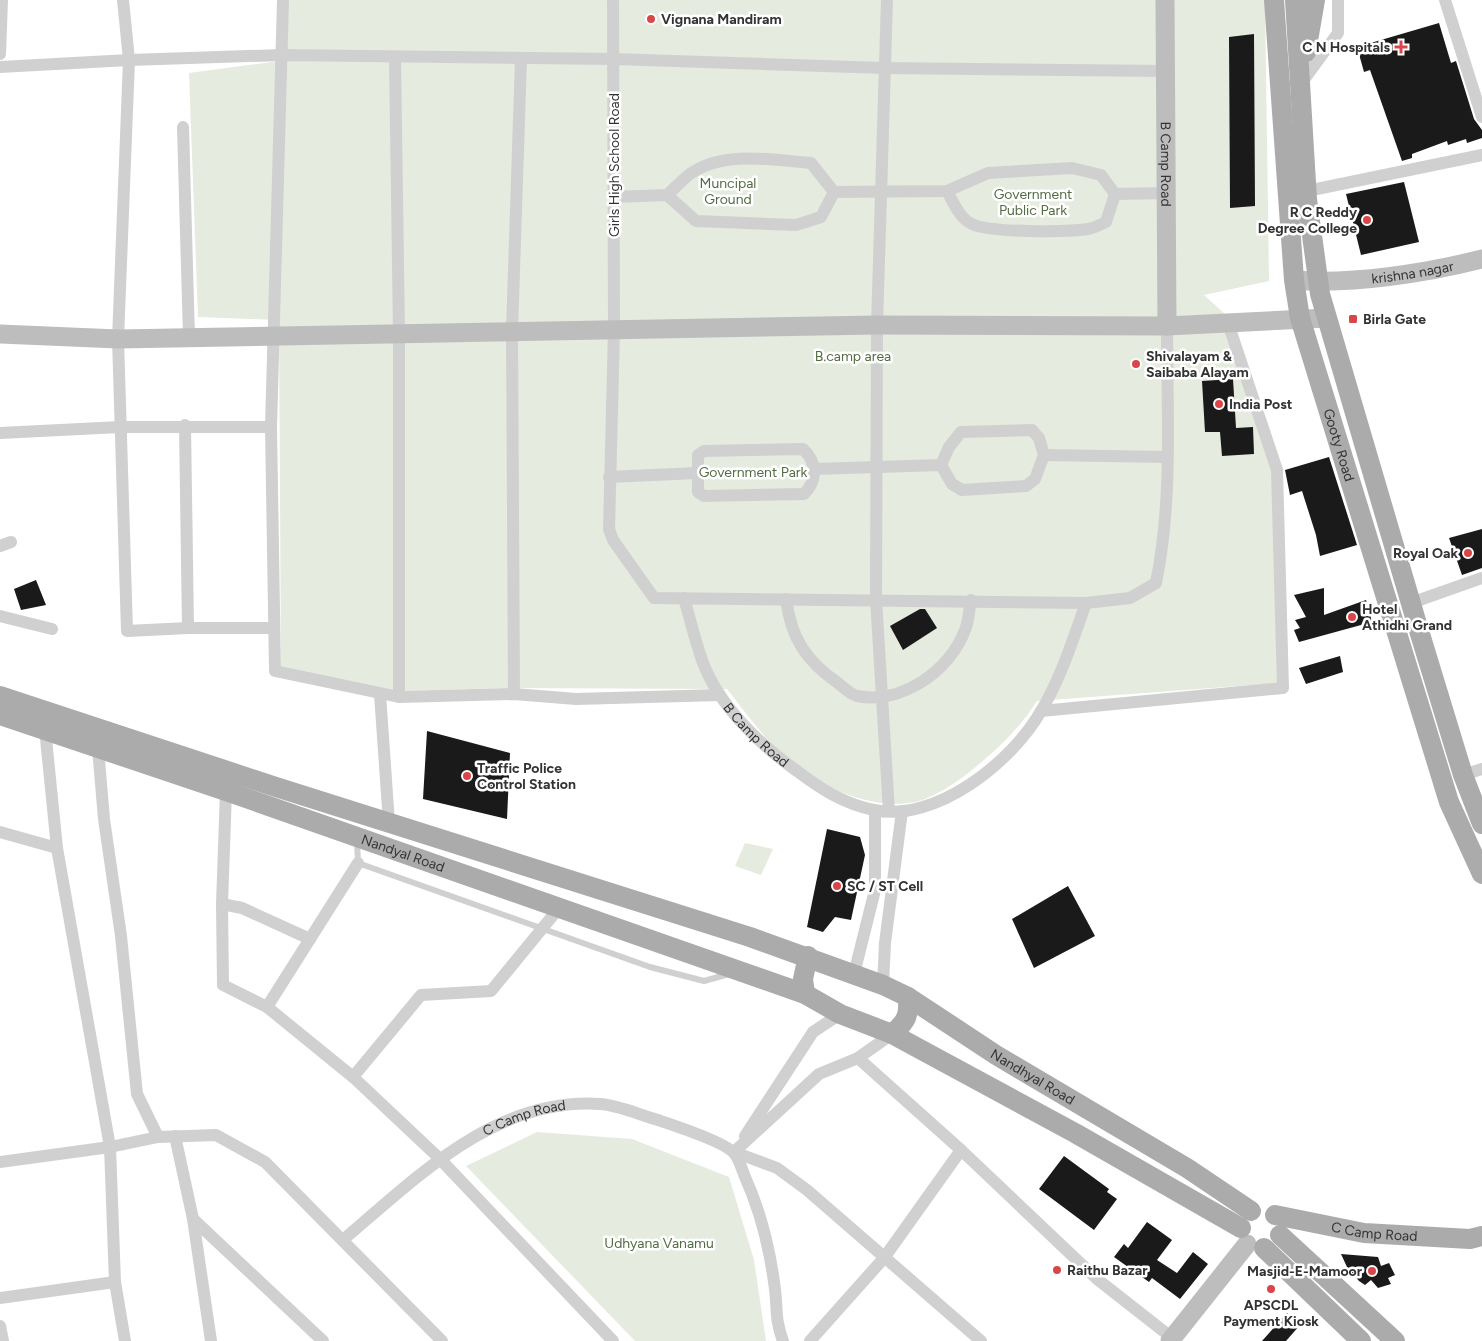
<svg xmlns="http://www.w3.org/2000/svg" width="1482" height="1341" viewBox="0 0 1482 1341" font-family="Figtree,sans-serif">
<style>
.green{fill:#e5ebdf}
.building{fill:#1a1a1a}
.lines{fill:none;stroke-linecap:round;stroke-linejoin:round}
.lane{stroke:#d0d0d0;stroke-width:6}
.street{stroke:#d0d0d0;stroke-width:12}
.secondary{stroke:#bdbdbd;stroke-width:19}
.primary{stroke:#ababab;stroke-width:20}
.poi-dot{fill:#d8464a;stroke:#fff;stroke-width:2}
.labels{text-anchor:middle;dominant-baseline:central;stroke-width:5;stroke-linejoin:round;paint-order:stroke}
.poi-label{font-size:14px;font-weight:bold;fill:#333;stroke:#fff;text-anchor:start}
.street-label{font-size:14px;fill:#333;stroke:#fff}
.park-label{font-size:14px;fill:#546c43;stroke:#fff}
</style>
<rect width="100%" height="100%" fill="#fff"/>
<path class="green" d="M287,0h978l4,281 -65,14 21,19 49,159 3,210 -240,18c-17,27 -40,49 -65,69 -13,11 -39,28 -56,32 -49,9 -99,-17 -135,-49 -20,-18 -37,-43 -54,-64l-222,-1 -109,3 -115,-24 -2,-347 -81,-3 -9,-244 98,-13z
M745,843l28,6 -12,26 -26,-9z
M537,1132l95,7 97,38 25,83 12,81h-131l-169,-175z"/>
<path class="building" d="M1439,23l12,40 5,-2 18,58 8,11v8l-15,5 -1,-4 -18,6 -1,-4 -35,13v4l-10,3 -32,-91 -6,2 -7,-25z
M1254,34l1,172 -25,2 -1,-171z
M1404,182l15,60 -58,13 -15,-61z
M1233,379l3,49 17,-1 1,27 -32,2 -2,-24h-15l-3,-51z
M1329,457l28,88 -37,11 -4,-21 -14,-44 -12,4 -5,-25z
M1482,529v39l-20,7 -13,-37z
M36,580l10,25 -25,5 -7,-21z
M1324,588v27l42,-15 6,22 -73,20 -5,-12 6,-2 -5,-8 11,-3 -12,-22z
M920,609h5l12,19 -34,22 -13,-24z
M1340,656l3,16 -37,12 -7,-16z
M427,731l83,22 -3,66 -84,-20z
M827,829l33,8 5,18 -14,65 -16,-3 -12,15 -16,-5z
M1068,886l27,50 -61,32 -22,-49z
M1064,1156l45,33 -2,3 10,7 -23,31 -55,-41z
M1147,1222l25,18 -15,20 20,13 16,-21 15,12 -28,35 -28,-21 -3,4 -35,-25 10,-13 4,4z
M1341,1254l37,3 3,9 8,-3 6,12 -7,3 3,6 -13,4 -7,-8 -6,5 -6,-4 -12,-14z
M1287,1313l13,12 -14,16h-24z"/>
<g class="lines">
<path class="lane" d="M357,841l1,22 292,104 54,14 25,-7"/>
<g class="street">
<path d="M123,0l6,60 -11,279 9,292 61,-3"/>
<path d="M283,0l-12,427 4,244 124,26 115,-3 62,5 144,-4"/>
<path d="M613,0l1,330 -5,199 4,11 41,58 432,5 44,-5 26,-15c17,-83 11,-172 11,-257"/>
<path d="M887,0l-10,325 -1,274 13,212"/>
<path d="M1445,0l37,117"/>
<path d="M0,54l2,-54"/>
<path d="M395,58l4,275v364"/>
<path d="M0,67l129,-7 153,-5 332,4 270,9 281,3"/>
<path d="M1300,85l38,-52v-33"/>
<path d="M183,127l6,210"/>
<path d="M947,191c6,11 13,28 25,33 18,9 95,8 116,5 6,-1 12,-4 18,-7l9,-28"/>
<path d="M1307,191l175,-36"/>
<path d="M834,192l113,-1 41,-18 84,-5 29,7 14,19"/>
<path d="M1115,194l51,-1"/>
<path d="M667,195l29,26 100,4 25,-8 13,-25"/>
<path d="M614,197l53,-2c8,-7 15,-15 23,-21 33,-24 84,-14 121,-11l23,29"/>
<path d="M185,425l3,203h86"/>
<path d="M1032,430l7,8 5,17 -9,24 -9,7 -64,4 -10,-6 -11,-19 8,-18 12,-15z"/>
<path d="M0,433l120,-6h151"/>
<path d="M803,449c14,13 15,31 1,45l-100,2 -6,-4v-37l6,-4z"/>
<path d="M1044,455l123,2"/>
<path d="M814,469l127,-4"/>
<path d="M609,477l88,-4"/>
<path d="M0,546l11,-4"/>
<path id="s1" d="M684,598c6,21 11,42 18,62 16,45 57,84 95,111 24,18 47,33 77,39 62,13 138,-48 167,-99 20,-33 32,-72 45,-108"/>
<path d="M786,599c5,39 20,62 52,84 5,4 12,11 19,13 44,9 93,-25 108,-66 4,-9 4,-21 6,-30"/>
<path d="M1411,603l71,-25"/>
<path d="M0,616l52,13"/>
<path d="M380,694l9,129"/>
<path d="M514,694l-2,-363 9,-272"/>
<path d="M1041,711l242,-23 -6,-218 -49,-147"/>
<path d="M45,729l12,119 53,299 5,135 10,59"/>
<path d="M98,748l6,71 17,117 16,158 21,43"/>
<path d="M1463,775l19,-6"/>
<path d="M226,791l-4,113 1,81 44,22 86,70 86,81 174,183"/>
<path d="M0,832l57,16"/>
<path d="M222,904l20,4 68,31"/>
<path d="M854,974l21,-84v-79"/>
<path d="M883,985l2,-42 17,-132"/>
<path d="M267,1007l91,-144"/>
<path d="M858,1058l103,92 136,129 79,62"/>
<path d="M353,1077l68,-82 70,-4 68,-83"/>
<path d="M175,1136l18,83 18,122"/>
<path d="M745,1136l68,-104 27,-18"/>
<path d="M734,1152l43,16 30,22 174,151"/>
<path d="M734,1152l85,-78 39,-16 34,-24"/>
<path d="M0,1162l110,-15 48,-10 58,-2 49,27 177,179"/>
<path d="M193,1219l130,122"/>
<path id="s2" d="M343,1240c73,-62 152,-143 257,-136 18,1 40,11 58,16 15,5 67,22 76,33 5,5 8,17 11,24 15,33 24,69 29,105 4,24 0,35 9,59"/>
<path d="M0,1298l115,-16"/>
<path d="M0,1326l3,15"/>
<path d="M810,1341l74,-83 77,-108"/>
</g>
<g class="secondary">
<path id="s3" d="M1165,0l2,326"/>
<path id="s4" d="M1294,280c57,5 133,-7 188,-21"/>
<path d="M0,334l118,5 759,-14 290,1 160,-8"/>
<path d="M1170,1341l77,-97"/>
</g>
<g class="primary">
<path id="s5" d="M1274,0l20,280 6,38 149,484 33,72"/>
<path d="M1295,0l12,199 13,95 97,330 46,151 19,49"/>
<path d="M1306,52l9,-52"/>
<path id="s6" d="M0,696l276,91 474,150 133,48 25,12 88,58 191,113 64,43"/>
<path id="s7" d="M0,715l226,76 579,203 35,20 52,20 183,99 166,95"/>
<path d="M805,994l-2,-15 5,-23"/>
<path d="M892,1034c15,-13 17,-18 16,-37"/>
<path id="s8" d="M1275,1215l89,18 106,6 12,-3"/>
<path d="M1280,1235l115,106"/>
<path d="M1264,1248l97,93"/>
</g>
</g>
<g class="poi-dot">
<circle cx="651" cy="19" r="5"/>
<path d="M1398.5 39.5h5v5h5v5h-5v5h-5v-5h-5v-5h5z"/>
<circle cx="1367" cy="220" r="5"/>
<rect x="1348" y="314" width="10" height="10" rx="2.5"/>
<circle cx="1136" cy="364" r="5"/>
<circle cx="1219" cy="404" r="5"/>
<circle cx="1468" cy="553" r="5"/>
<circle cx="1352" cy="617" r="5"/>
<circle cx="467" cy="776" r="5"/>
<circle cx="837" cy="886" r="5"/>
<circle cx="1057" cy="1270" r="5"/>
<circle cx="1372" cy="1271" r="5"/>
<circle cx="1271" cy="1289" r="5"/>
</g>
<g class="labels">
<g class="poi-label">
<text x="661" y="19">Vignana Mandiram</text>
<text x="1390" y="47" text-anchor="end">C N Hospitals</text>
<text x="1357" y="212" text-anchor="end">R C Reddy<tspan x="1357" dy="16">Degree College</tspan></text>
<text x="1363" y="319">Birla Gate</text>
<text x="1146" y="356">Shivalayam &amp;<tspan x="1146" dy="16">Saibaba Alayam</tspan></text>
<text x="1229" y="404">India Post</text>
<text x="1458" y="553" text-anchor="end">Royal Oak</text>
<text x="1362" y="609">Hotel<tspan x="1362" dy="16">Athidhi Grand</tspan></text>
<text x="477" y="768">Traffic Police<tspan x="477" dy="16">Control Station</tspan></text>
<text x="847" y="886">SC / ST Cell</text>
<text x="1067" y="1270">Raithu Bazar</text>
<text x="1362" y="1271" text-anchor="end">Masjid-E-Mamoor</text>
<text x="1271" y="1305" text-anchor="middle">APSCDL<tspan x="1271" dy="16">Payment Kiosk</tspan></text>
</g>
<g class="street-label">
<text stroke="none"><textPath href="#s3" startOffset="164">B Camp Road</textPath></text>
<text transform="translate(614 165) rotate(-90)">Girls High School Road</text>
<text stroke="none"><textPath href="#s4" startOffset="119">krishna nagar</textPath></text>
<text stroke="none"><textPath href="#s5" startOffset="452">Gooty Road</textPath></text>
<text stroke="none"><textPath href="#s1" startOffset="158">B Camp Road</textPath></text>
<text stroke="none"><textPath href="#s7" startOffset="426">Nandyal Road</textPath></text>
<text stroke="none"><textPath href="#s6" startOffset="1105">Nandhyal Road</textPath></text>
<text stroke="none"><textPath href="#s2" startOffset="221">C Camp Road</textPath></text>
<text stroke="none"><textPath href="#s8" startOffset="101">C Camp Road</textPath></text>
</g>
<g class="park-label">
<text x="728" y="183">Muncipal<tspan x="728" dy="16">Ground</tspan></text>
<text x="1033" y="194">Government<tspan x="1033" dy="16">Public Park</tspan></text>
<text x="853" y="356">B.camp area</text>
<text x="753" y="472">Government Park</text>
<text x="659" y="1243">Udhyana Vanamu</text>
</g>
</g>
</svg>
